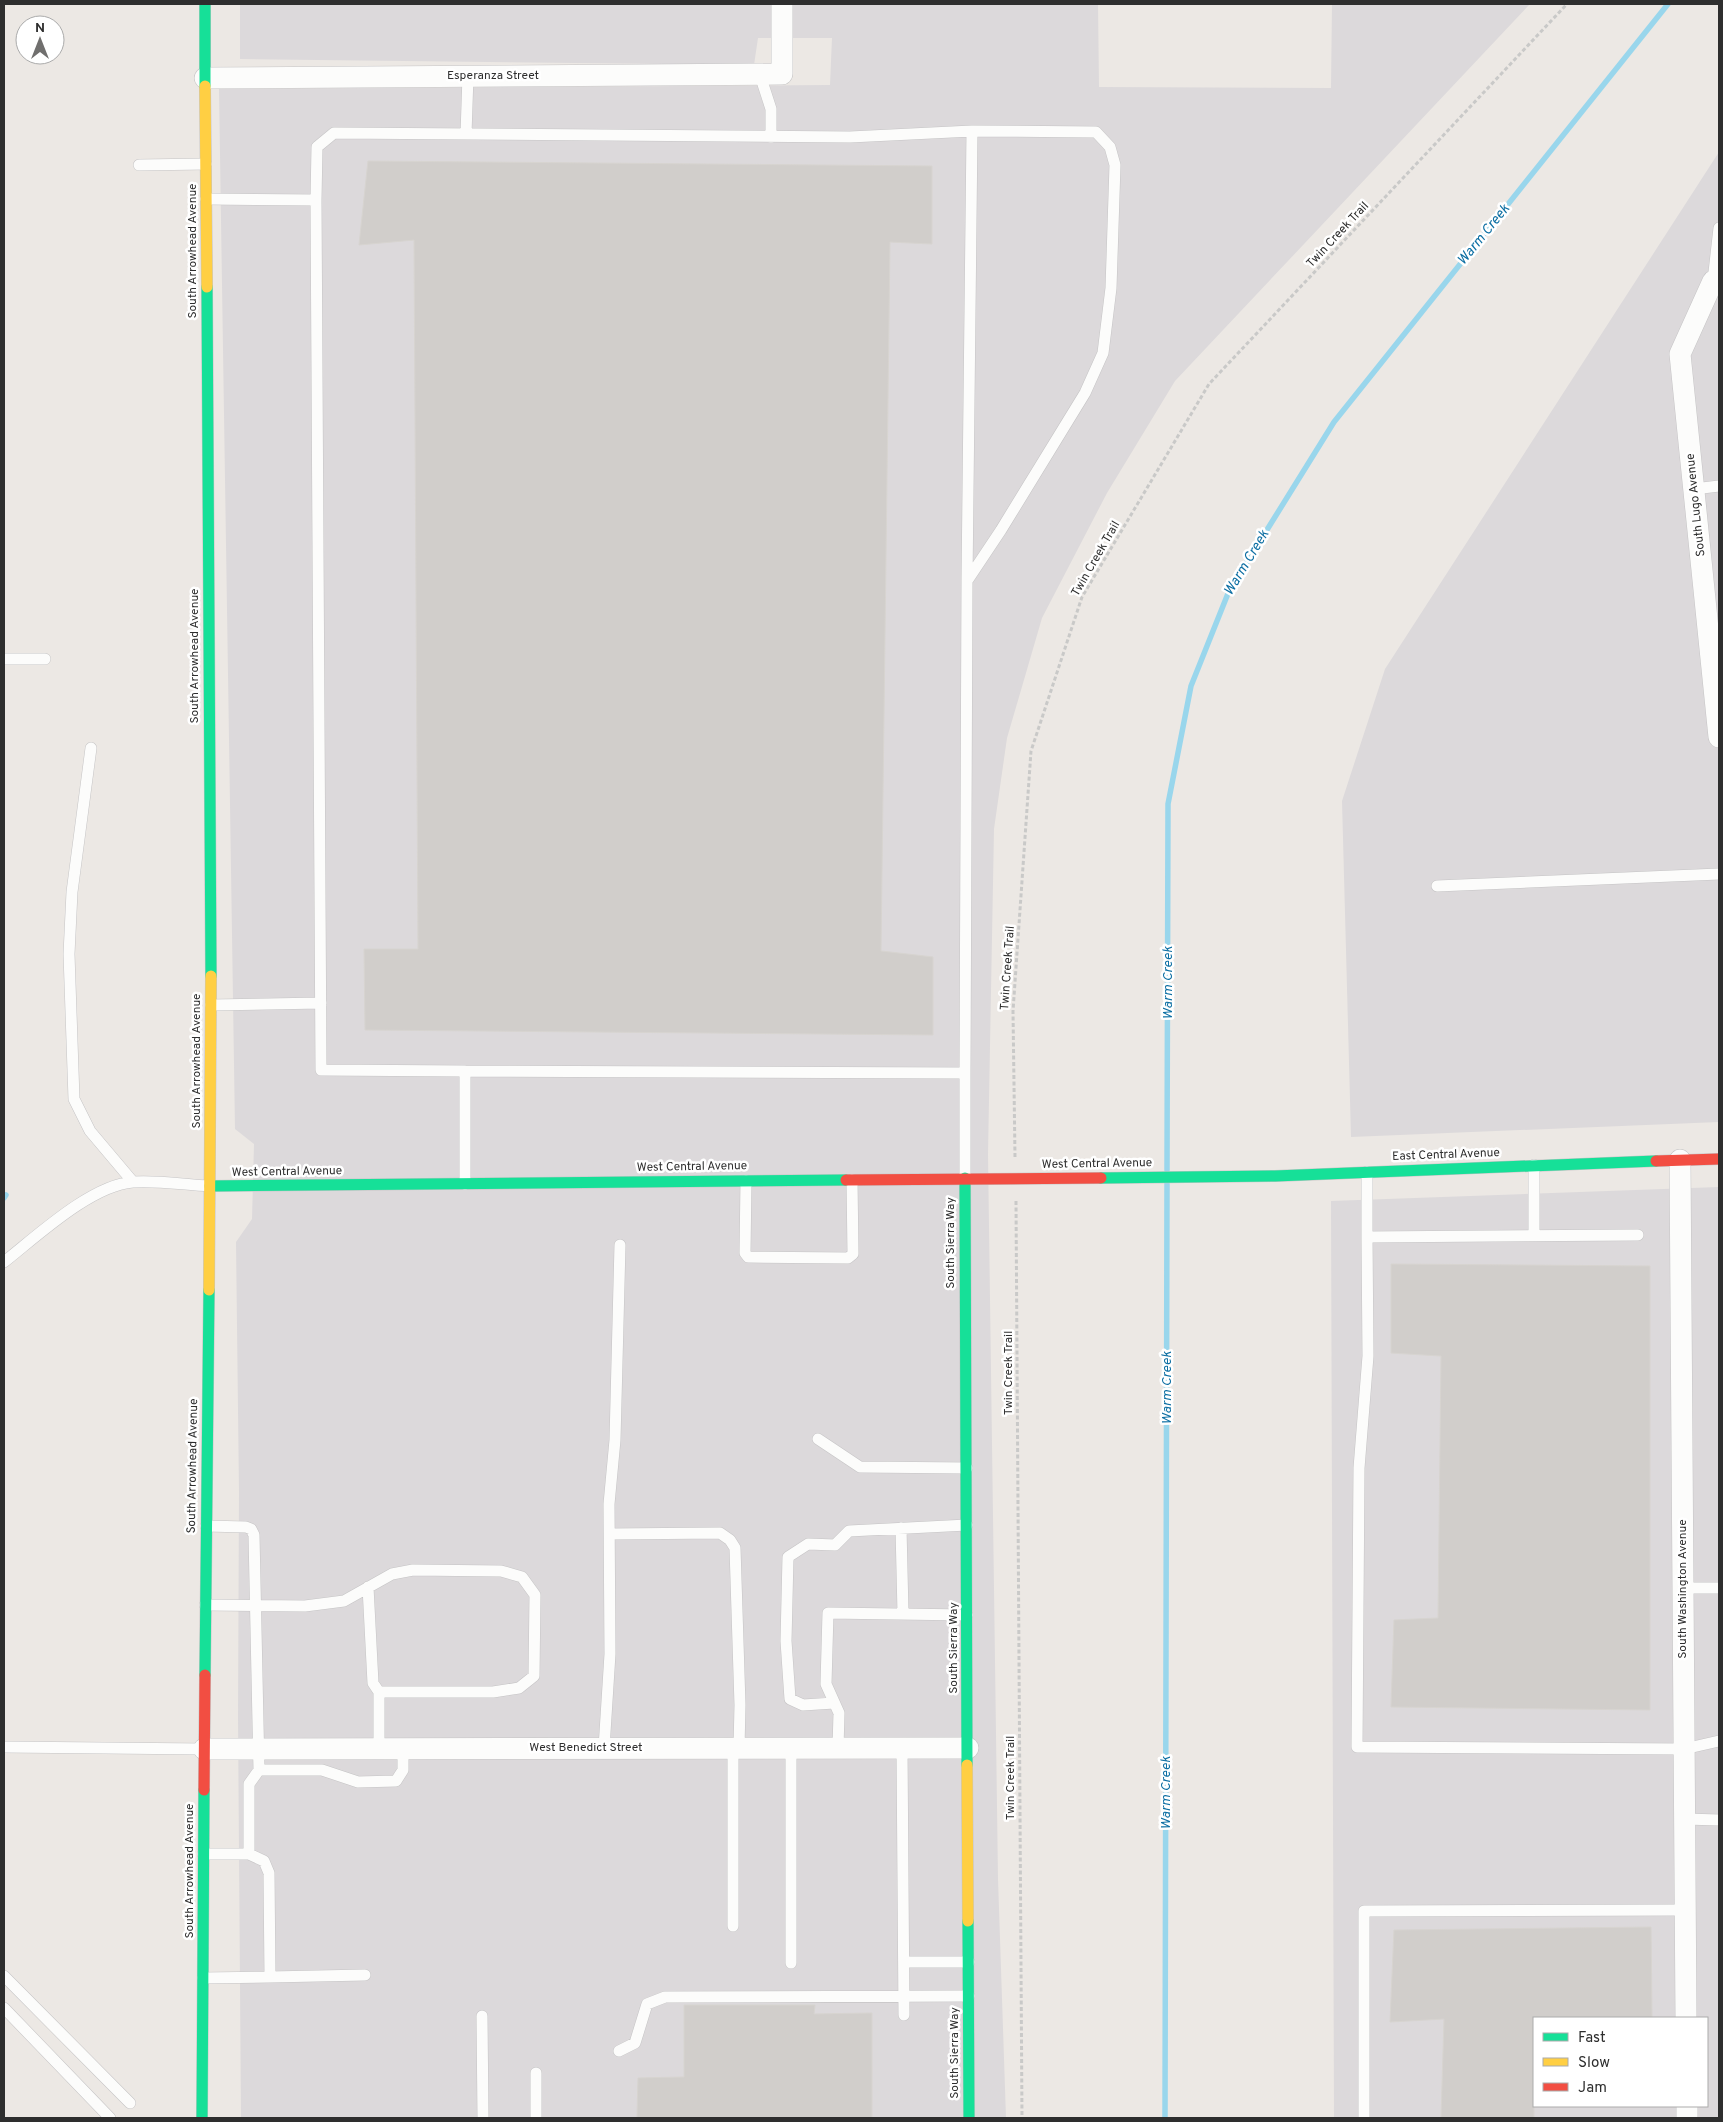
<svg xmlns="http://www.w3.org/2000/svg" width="1723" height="2122" viewBox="0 0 1723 2122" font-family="Overpass,sans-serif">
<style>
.industrial{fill:#dcd9db;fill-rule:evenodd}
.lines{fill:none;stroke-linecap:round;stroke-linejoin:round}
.stream{stroke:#99d6ec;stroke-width:5.5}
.building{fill:#d1cecb;stroke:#d7d4d0}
.lane-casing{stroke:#c5c4c5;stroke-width:12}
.street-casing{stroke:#c5c4c5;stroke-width:22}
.fast-casing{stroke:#c5c4c5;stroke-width:12}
.slow-casing{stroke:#c5c4c5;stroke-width:12}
.jam-casing{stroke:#c5c4c5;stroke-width:12}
.path{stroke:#c9c9c8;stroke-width:3;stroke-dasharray:4 2.5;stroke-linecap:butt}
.lane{stroke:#fcfcfb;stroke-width:11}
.street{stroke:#fcfcfb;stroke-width:21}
.fast{stroke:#16e098;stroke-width:11}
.slow{stroke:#ffcf43;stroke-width:11}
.jam{stroke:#f24e42;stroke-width:11}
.labels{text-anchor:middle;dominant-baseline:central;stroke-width:5;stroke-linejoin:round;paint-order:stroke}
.street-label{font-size:12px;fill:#2e2e2e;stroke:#fff}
.water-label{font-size:14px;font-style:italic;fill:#0d6fa3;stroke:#fff}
</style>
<rect width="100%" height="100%" fill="#ece8e4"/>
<path class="industrial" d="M240,4h858l1,83 232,1 1,-84h198l-355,377 -68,112 -65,125 -35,120 -13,91 -6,325 10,725 8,239h-765l-3,-401 1,-225 -3,-250 16,-23 2,-75 -19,-15 -16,-1040 611,-4 2,-47h-74l-4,27 -514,-6z
M1719,152v970l-368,15 -9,-336 43,-132z
M1719,1187v931h-385l-3,-917zM1534,2018h173v88h-173z"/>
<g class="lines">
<path class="stream" d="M1167,1170l1,-366 23,-118 38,-95 105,-169 334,-418
M4,1198l2,-3
M1165,2118l2,-934"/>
</g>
<path class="building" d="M368,161l564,5v78l-42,-2 -9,709 52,6v78l-568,-5 -1,-81h54l-4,-709 -55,5z
M1391,1264l259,2v444l-259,-3 3,-87 44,-2 3,-262 -50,-3z
M1651,1927l1,91h-118v100h-93l3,-99 -54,3 4,-92z
M684,2005h131l-1,9 58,-1v105h-235l1,-40 46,-1z"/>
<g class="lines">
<g class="lane-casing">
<path id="lane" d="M760,75l11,34v28
M466,134l2,-58
M139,165l67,-1
M206,199l110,1 5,870 144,1v113
M316,200l1,-53 17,-14 516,4 122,-6 -5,450 -2,492
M1713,281l6,-53
M1694,489l25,-3
M967,581l34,-51 84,-137 18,-40 8,-65 4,-123 -5,-18 -14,-15 -124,-1
M4,659h41
M91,748l-19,144 -3,62 5,145 16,32 43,51
M1437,886l282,-12
M211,1005l110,-2
M465,1071l500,2v105
M1534,1165v70
M1367,1172v65
M746,1181l-1,72 3,4 100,1 5,-4 -1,-74
M1638,1235l-271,2 1,119 -9,112 -2,279 327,2 35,-8
M4,1262c32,-25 87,-77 129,-80 25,-2 52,3 77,4
M818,1439l42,28 107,1
M206,1526l40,1 5,2 3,6 5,235 -10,14v70l15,7 5,12 1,104 95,-2
M901,1528l2,85
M610,1534l110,-1 10,7 5,8 5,157 -1,43
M1683,1588h36
M205,1605l100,1 39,-5 48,-27 21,-4 88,1 21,6 13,18 -1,81 -15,12 -26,4h-114l-6,-9 -5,-96
M379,1692v57
M834,1703l-31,2 -13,-6 -4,-58 2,-84 20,-13 27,1 14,-14 118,-6
M4,1747l200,2
M604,1748l6,-94 -1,-150 6,-64 5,-195
M733,1748v178
M791,1748v215
M838,1748l1,-35 -13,-29 2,-71 139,2
M902,1748l2,267
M259,1770h63l36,12 38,-1 7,-11v-21
M1685,1819l34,1
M203,1854h46
M904,1962h65
M4,1976l126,127
M203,1978l67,-1
M4,2008l106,110
M482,2016l1,102
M619,2051l16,-8 12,-39 18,-7 304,-1
M536,2118v-45
M1364,2118v-207l322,-1"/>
</g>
<g class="street-casing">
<path id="street" d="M205,78l577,-4v-70
M1713,281l-33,73 39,383
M1680,1160l6,858
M204,1749l764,-1
M1687,2106v12"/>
</g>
<g class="fast-casing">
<path id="fast" d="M205,4v82
M207,287l4,689
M965,1178l2,587
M1101,1178l174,-2 381,-15
M210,1186l636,-6
M205,1675l4,-385
M968,1921l1,197
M202,2118l2,-328"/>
</g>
<g class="slow-casing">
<path id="slow" d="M205,86l2,201
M209,1290l2,-314
M967,1765l1,156"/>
</g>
<g class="jam-casing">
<path id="jam" d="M1656,1161l63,-2
M846,1180l255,-2
M204,1790l1,-115"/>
</g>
<path class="path" d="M1015,1157l-2,-146 18,-260 51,-154 127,-213 358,-380
M1016,1201l6,917"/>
<use href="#lane" class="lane"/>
<use href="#street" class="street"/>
<use href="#fast" class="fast"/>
<use href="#slow" class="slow"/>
<use href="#jam" class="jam"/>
</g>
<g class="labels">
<g class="street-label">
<text x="493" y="76">Esperanza Street</text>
<text transform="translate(1338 235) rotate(-47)">Twin Creek Trail</text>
<text transform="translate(193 251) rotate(-90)">South Arrowhead Avenue</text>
<text transform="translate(1696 505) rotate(-96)">South Lugo Avenue</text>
<text transform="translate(1096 559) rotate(-60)">Twin Creek Trail</text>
<text transform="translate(195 656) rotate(-90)">South Arrowhead Avenue</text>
<text transform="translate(1008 968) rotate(-86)">Twin Creek Trail</text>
<text transform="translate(197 1061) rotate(-90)">South Arrowhead Avenue</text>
<text transform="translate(1446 1155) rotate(-2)">East Central Avenue</text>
<text transform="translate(1097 1164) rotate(-1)">West Central Avenue</text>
<text transform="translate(692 1167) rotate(-1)">West Central Avenue</text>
<text transform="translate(287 1172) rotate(-1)">West Central Avenue</text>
<text transform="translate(951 1243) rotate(-90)">South Sierra Way</text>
<text transform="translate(1009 1373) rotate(-90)">Twin Creek Trail</text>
<text transform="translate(193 1466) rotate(-89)">South Arrowhead Avenue</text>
<text transform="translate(1683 1589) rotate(-90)">South Washington Avenue</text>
<text transform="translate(954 1648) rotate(-90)">South Sierra Way</text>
<text x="586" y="1748">West Benedict Street</text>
<text transform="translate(1011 1778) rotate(-90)">Twin Creek Trail</text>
<text transform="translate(190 1871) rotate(-90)">South Arrowhead Avenue</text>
<text transform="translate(955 2053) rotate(-90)">South Sierra Way</text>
</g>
<g class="water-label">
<text transform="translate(1484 235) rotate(-51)">Warm Creek</text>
<text transform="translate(1247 563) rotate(-59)">Warm Creek</text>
<text transform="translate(1168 983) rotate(-90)">Warm Creek</text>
<text transform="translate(1167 1388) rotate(-90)">Warm Creek</text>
<text transform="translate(1166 1793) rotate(-90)">Warm Creek</text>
</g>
</g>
<rect width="1723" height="2122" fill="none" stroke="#2e2e2e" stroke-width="10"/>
<rect x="1533" y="2017" width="175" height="90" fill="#ffffff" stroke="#ababab"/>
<rect x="1543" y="2033" width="25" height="8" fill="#16e098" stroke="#ababab"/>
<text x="1578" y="2042" font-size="15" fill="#2e2e2e">Fast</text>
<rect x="1543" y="2058" width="25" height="8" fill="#ffcf43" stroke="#ababab"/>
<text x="1578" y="2067" font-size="15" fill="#2e2e2e">Slow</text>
<rect x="1543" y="2083" width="25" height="8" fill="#f24e42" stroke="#ababab"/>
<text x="1578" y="2092" font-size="15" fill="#2e2e2e">Jam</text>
<g transform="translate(40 40)"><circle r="24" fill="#ffffff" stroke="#ababab"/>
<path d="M0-4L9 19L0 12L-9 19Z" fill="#706f6e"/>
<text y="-8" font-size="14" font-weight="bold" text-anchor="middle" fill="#2e2e2e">N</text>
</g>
</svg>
